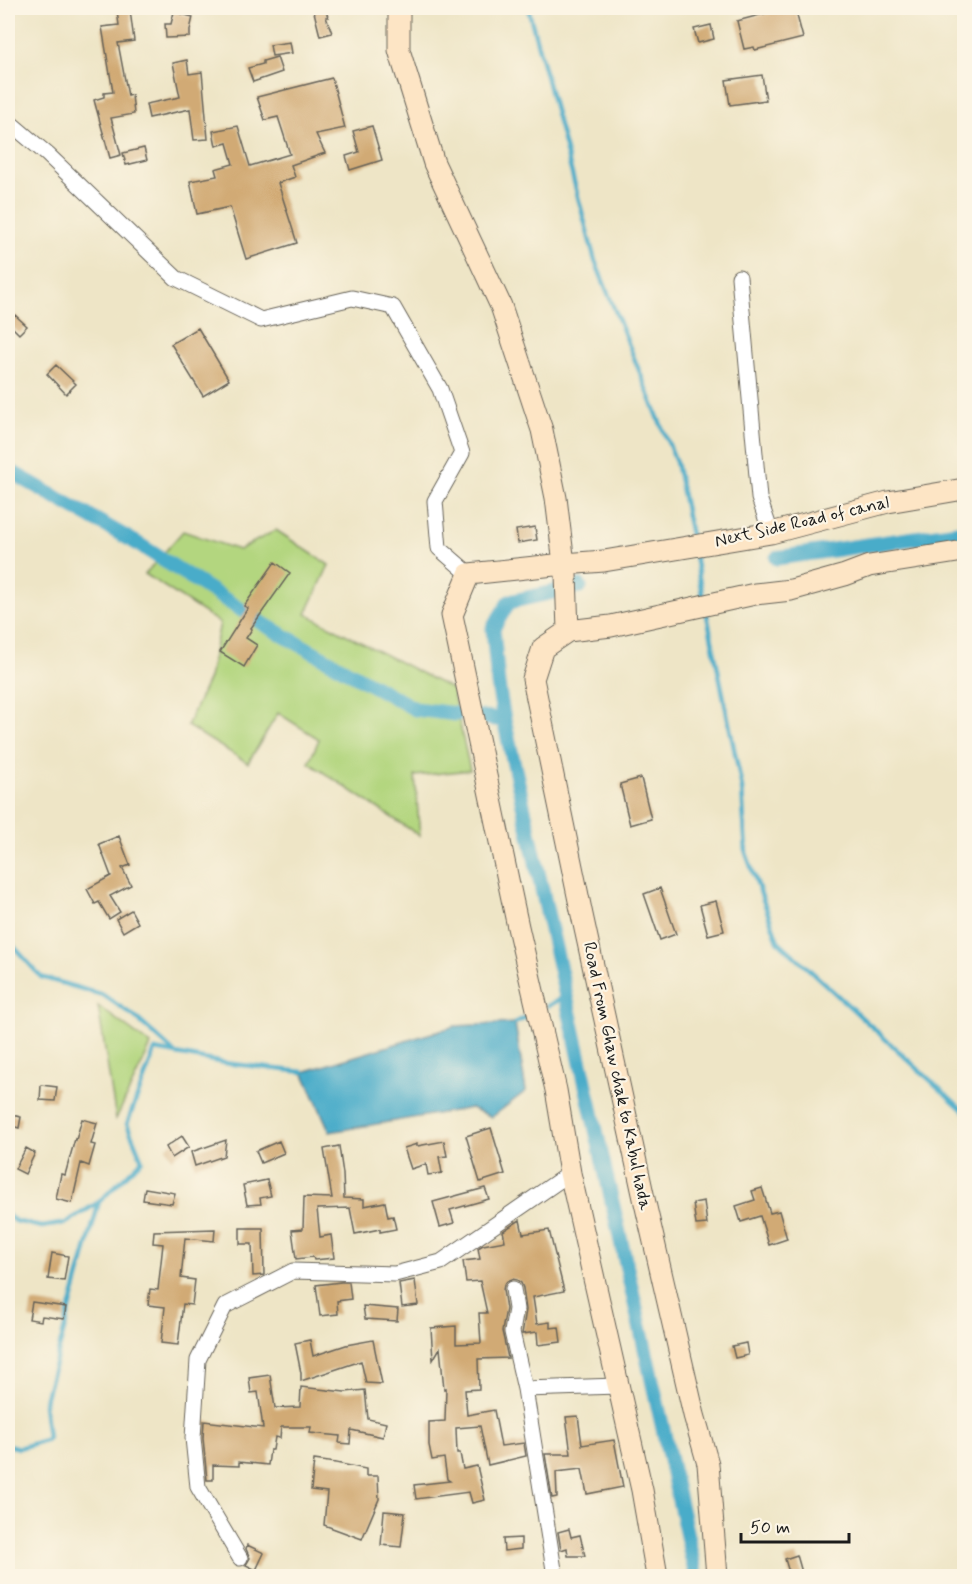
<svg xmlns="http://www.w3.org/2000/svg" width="972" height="1584" viewBox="0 0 972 1584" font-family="Mynerve,sans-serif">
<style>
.green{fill:#b3d67f;stroke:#68794e;stroke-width:1.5}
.water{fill:#49acc9;stroke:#326472;stroke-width:1.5}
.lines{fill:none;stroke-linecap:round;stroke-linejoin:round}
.stream{stroke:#49acc9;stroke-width:4.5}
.canal{stroke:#49acc9;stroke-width:15}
.building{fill:#d1aa75}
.street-casing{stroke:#666258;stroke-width:17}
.secondary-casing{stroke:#666258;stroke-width:23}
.street{stroke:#fff;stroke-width:15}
.secondary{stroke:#fde5c5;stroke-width:21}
.labels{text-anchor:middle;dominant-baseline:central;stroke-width:4.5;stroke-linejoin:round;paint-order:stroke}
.street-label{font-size:18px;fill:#1c1c1c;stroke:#fcf5e5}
</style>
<rect width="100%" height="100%" fill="#fcf5e5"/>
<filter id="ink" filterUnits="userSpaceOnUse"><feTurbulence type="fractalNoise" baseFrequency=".0167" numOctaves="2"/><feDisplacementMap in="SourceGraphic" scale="12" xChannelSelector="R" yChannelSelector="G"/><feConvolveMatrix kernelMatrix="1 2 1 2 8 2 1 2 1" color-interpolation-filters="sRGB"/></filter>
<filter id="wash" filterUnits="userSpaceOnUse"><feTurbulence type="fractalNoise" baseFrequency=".008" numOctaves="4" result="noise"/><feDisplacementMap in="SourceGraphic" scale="24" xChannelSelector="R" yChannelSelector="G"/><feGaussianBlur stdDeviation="1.35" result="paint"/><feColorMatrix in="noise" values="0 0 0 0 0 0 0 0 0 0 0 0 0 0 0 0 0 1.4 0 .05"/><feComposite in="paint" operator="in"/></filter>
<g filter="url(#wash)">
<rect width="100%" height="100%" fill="#eee5c6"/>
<path class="green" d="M276,530l53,35 -23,49 146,75 18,81 -55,6 5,60 -111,-73 10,-24 -41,-26 -30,50 -61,-37 22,-48 11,-55 -75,-49 38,-43 56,19z
M98,1006l53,39 -35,74z"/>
<path class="water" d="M515,1023l11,68 -34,26 -21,-9 -141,24 -27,-60 152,-46z"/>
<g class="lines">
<path class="stream" d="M528,8l67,253 81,201 16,78
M694,551l9,48
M706,610l36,178 4,65 32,88 186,170
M8,940l33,37 62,18 31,21 41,37
M548,1006l18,-10
M515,1023l12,-6
M8,1215l7,6 27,6 24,-4 33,-21
M8,1445l11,3 29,-9 -4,-35 55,-202 43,-42 -15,-36 28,-74 69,13 79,9"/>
<path class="canal" d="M8,470l132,75 125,80 150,84 41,5
M777,558l187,-27
M580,586l-71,16 -16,26 5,56 6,36 192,856
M481,717l23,3"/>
</g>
<g id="blocks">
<path class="building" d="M313,8h12l3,9h-2l6,16 -12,3z
M780,8h15l8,30 -48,12 -1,-3 -10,2 -7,-28 34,-9v-2z
M130,10l4,31 -16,2 10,53 4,-1 2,19 -23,4 10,37 -11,3 -16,-58 10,-3v-4l9,-1 -11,-65 17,-2 -2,-14z
M174,12l19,5 -3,13v7l-24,1 -1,-14h6z
M711,25l3,14 -16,4 -4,-14z
M290,42l2,11 -20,3 -2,-11z
M277,57l5,15 -29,10 -5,-14 15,-4v-3z
M187,60l2,14 13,-2 6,67 -14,1 -4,-31 -41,9 -3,-14 34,-7 -7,-34z
M762,75l4,25 -36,5 -4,-25z
M332,78l13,50 -29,6 9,19 -34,12 4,12 -17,6 19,60 -51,16 -16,-52 -33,7 -7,-33 27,-5 -2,-7 18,-5 -6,-21 -11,3 -3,-15 25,-5 12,40 40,-12 -12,-37 -13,3 -8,-23z
M372,126l10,34 -32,10 -4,-14 13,-4 -6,-21z
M144,148l3,12 -21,5 -3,-12z
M15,315l12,11 -8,8 -11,-11z
M198,328l31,52 -26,16 -32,-52z
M56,365l20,19 -10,10 -19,-20z
M535,527l2,13 -19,3 -2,-13z
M275,562l15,11 -39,55 1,1 -6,9 11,7 -13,22 -24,-15 28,-44 -4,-2z
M641,778l10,41 -21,6 -10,-41z
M119,836l11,29 -8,3 9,17 -21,11 10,16 -11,7 -10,-17 -4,2 -8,-15 24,-13 -12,-32z
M660,888l16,46 -16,6 -16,-46z
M716,901l8,30 -16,4 -8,-30z
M131,910l7,13 -15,9 -7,-13z
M41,1085l16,2 -2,14 -15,-1z
M8,1114l13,3 -2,11 -11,-3z
M82,1119l15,4 -6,21 4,1 -6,21 -8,-3 -9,40 -16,-4 5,-25 4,1 10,-36 1,1z
M491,1128l14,46 -25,8 -14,-46z
M182,1136l7,11 -17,11 -6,-11z
M226,1140l-2,16 -29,10 -4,-14z
M279,1141l5,12 -23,10 -5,-12z
M444,1141l3,15 -8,1 3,16 -14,2 -2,-11 -15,5 -7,-21 13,-4v2z
M339,1146l4,28 1,24 20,1v7l21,-4 3,15 5,-1 3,13 -16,3v-3l-25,5 -5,-26 -33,1 3,28 11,-2 3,23 -20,2 -1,-3 -17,2 -4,-29 11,-1 1,-32 28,1 -8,-49z
M26,1148l9,5 -10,21 -10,-5z
M267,1180l4,16 -11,2 1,6 -14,1 -4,-20z
M145,1188l30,5 -3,11 -29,-4z
M485,1188l4,11 -39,11 4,13 -14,4 -7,-25z
M762,1188l8,25 9,-2 8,28 -18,6 -9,-29 -19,6 -5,-16 19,-6 -3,-9z
M704,1201l3,23 -11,1 -3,-22z
M520,1220l3,14 26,-4 15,61 -31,6 4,27 13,-2v6l9,-1 2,15 -23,3 -1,-13 -15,2 4,-24 -3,-22 -2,-5 -4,-3 -5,-1 -5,2 -3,4 -1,5 3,19 -4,22 6,27 -30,1 1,30 -14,1 2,25 27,-5 7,36 23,-3 2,13 -38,9 -8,-39 -24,2 1,25h3l3,16 14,-3 8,34 -13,3 -3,-11 -53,7 -2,-14 36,-4 -3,-2 -3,-21 -12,2 -3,-15v-23l16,-1 1,-33 -2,1 -4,-41 -7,12 -2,-32 25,-2v18l25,-1 -2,-30h8l-7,-32 -14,1 -3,-21 17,-2 -2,-11 5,-3 22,-4 -2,-10z
M240,1228h23l1,47 -11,1 -1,-32h-12z
M215,1229l-1,12 -29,-3 -4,40 14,2 -3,25 -9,-1 -5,41 -17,-2 4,-36 -17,-2 2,-16 8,1 5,-46 -10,-1 1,-12z
M52,1253l16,3 -4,25 -16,-2z
M415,1280l3,25 -16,2 -3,-24z
M341,1282h8l2,17 -14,2 1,13 -18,2 -4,-31z
M32,1302l34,5 -2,12 -22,-3 -1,5 -12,-2z
M363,1306l35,3 -1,12 -32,-2z
M310,1340l3,16 33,-11 27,-5 9,44 -16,-1 -5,-22 -60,20v-8l-6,-30z
M746,1343l2,12 -13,3 -3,-12z
M270,1375l5,33 25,-1 1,-20 44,5 20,-2 3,29 18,4 -3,14 -32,-7 -1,14 -11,-1 1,-7 -30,-3 1,-6h-30l-1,11 -5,-1 -2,13h-3l-2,15 -29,-3v4l-26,-1v15h-6l-4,-42 1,-17 59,7 -5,-36 -7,1 -2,-15z
M578,1416l4,29 32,-5 9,47 -36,7 -5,-25 -26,3 1,25 -5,1 -7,-44h26l-5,-37z
M314,1460l22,3 30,6v7h12l1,23 -17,40 -38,-14 3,-33 -16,-2z
M384,1511l21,2 -4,34 -20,-2z
M569,1529l2,8 9,-2 5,21h-17l-1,-8 -6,2 -3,-18z
M521,1538v11l-17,2 -1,-12z
M247,1545l17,8 -8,17 -10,-5 4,-7 -4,-9z
M797,1555l6,21h-13l-5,-17z"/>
</g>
</g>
<g filter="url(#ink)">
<use href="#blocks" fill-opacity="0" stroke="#666258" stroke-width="1.5"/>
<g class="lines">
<g class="street-casing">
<path id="street" d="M8,121l40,34 128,123 85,42 91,-22 41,9 47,82 22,64 -27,48 4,47 30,26
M739,277l20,221 12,35
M513,1289l3,20 -4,23 13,57 30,187
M525,1389l93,-3
M240,1558l-42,-71 -5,-49 5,-78 27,-54 68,-35 102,3 46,-12 129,-89"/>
</g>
<g class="secondary-casing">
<path id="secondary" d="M399,8v42l35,113 67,143 41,124 14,68 8,66 -95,10 -17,41 66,312 38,163 14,83 72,317 15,86
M568,631l-2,-57 -2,-10 40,-3 167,-28 117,-31 76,-13
M717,1576l-9,-112 -14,-49 -49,-212 -63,-288 -49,-236 10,-31 25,-17 43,-5 144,-32 36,-4 54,-15 24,-9 95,-15"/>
</g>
<use href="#street" class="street"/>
<use href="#secondary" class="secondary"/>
</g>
</g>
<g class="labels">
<g class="street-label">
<text transform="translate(802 522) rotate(-13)">Next Side Road of canal</text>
<text transform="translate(617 1076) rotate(78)">Road From Ghaw chak to Kabul hada</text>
</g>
</g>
<rect width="972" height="1584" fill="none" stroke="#fcf5e5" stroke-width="30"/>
<path d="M741 1533v9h108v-9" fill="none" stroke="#1c1c1c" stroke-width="3"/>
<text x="750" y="1533" font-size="18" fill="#1c1c1c" stroke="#fcf5e5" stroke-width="4.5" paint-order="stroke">50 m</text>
</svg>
